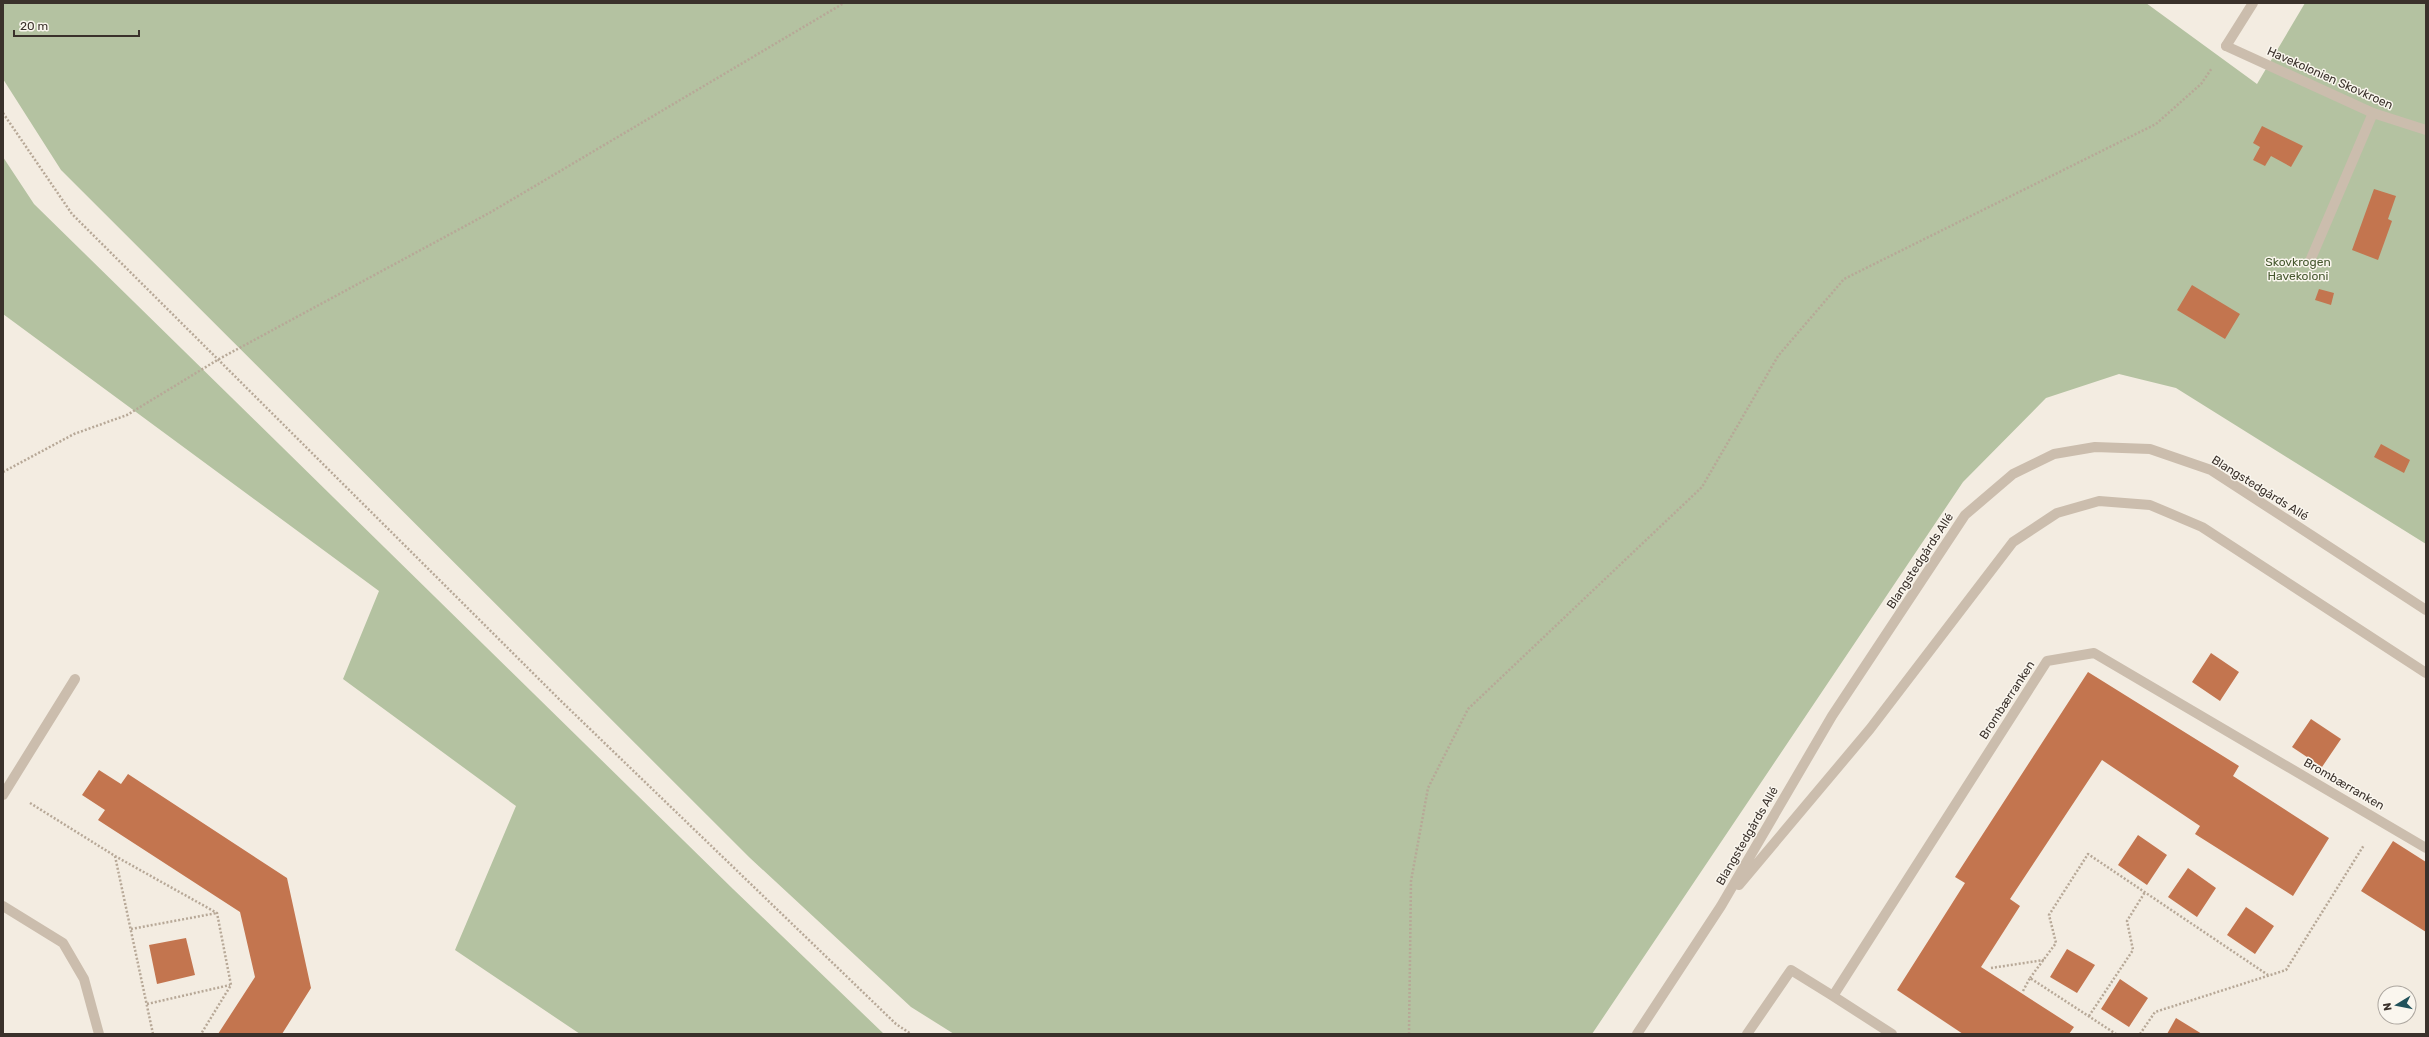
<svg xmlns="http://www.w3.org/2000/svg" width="2429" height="1037" viewBox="0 0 2429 1037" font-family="Rubik,sans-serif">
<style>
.green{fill:#b4c2a1}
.building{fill:#c3754f}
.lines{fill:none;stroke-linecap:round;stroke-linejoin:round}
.path{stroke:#b7a897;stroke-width:2.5;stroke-dasharray:2 2;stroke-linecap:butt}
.service{stroke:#cbbdad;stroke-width:10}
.minor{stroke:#cbbdad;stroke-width:10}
.labels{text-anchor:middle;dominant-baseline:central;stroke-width:3;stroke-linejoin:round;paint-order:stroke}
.street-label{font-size:12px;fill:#3a312b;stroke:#faf6ee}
.park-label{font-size:12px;fill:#46582f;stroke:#faf6ee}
</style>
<rect width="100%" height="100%" fill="#f3ece1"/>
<path class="green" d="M3,3h2143l111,81 48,-81h121v541l-250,-156 -57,-14 -73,24 -83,84 -371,552h-638l-43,-27 -161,-149 -689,-688 -58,-91z
M3,157l31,47 699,685 151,145h-304l-125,-84 61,-144 -173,-127 36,-88 -376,-277z"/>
<path class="building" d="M2262,126l41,20 -12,21 -20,-11 -6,10 -12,-6 7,-13 -7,-4z
M2374,189l22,7 -8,23 4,2 -14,39 -26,-10z
M2192,285l48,29 -15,25 -48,-29z
M2319,289l15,4 -3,12 -16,-5z
M2381,444l29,16 -6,13 -30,-16z
M2211,653l28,19 -19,29 -28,-19z
M2088,672l151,94 -6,10 96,62 -36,58 -98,-62 5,-8 -98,-66 -92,139 10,7 -39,61 93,60 -5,7h-106l-66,-44 68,-107 -10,-6z
M2311,719l30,20 -19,28 -30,-20z
M99,770l22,14 7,-10 159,104 24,110 -29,46h-64l37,-57 -15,-65 -142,-92 7,-10 -23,-15z
M2138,835l29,20 -20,30 -29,-20z
M2393,841l33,21v70l-65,-41z
M2188,868l28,20 -19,29 -29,-20z
M2246,907l28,19 -19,28 -28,-19z
M186,938l9,37 -38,9 -8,-39z
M2067,949l28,16 -18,28 -27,-16z
M2120,979l28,19 -19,29 -28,-18z
M2176,1018l26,16h-35z"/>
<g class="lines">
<path class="path" d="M3,113l69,101 490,488 334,322 15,10
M3,472l71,-38 53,-19 92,-56 272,-147 353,-209
M30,803l85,53 102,57 14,72 -30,49
M115,856l38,178
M131,929l86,-16
M1991,968l53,-8
M2030,978l26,-35 -7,-28 39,-61 180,121
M2023,991l7,-13 86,56
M147,1004l83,-19
M2089,1016l44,-66 -6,-29 18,-29
M1409,1034l2,-153 17,-93 40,-79 234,-222 76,-131 66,-77 312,-155 45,-40 11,-16
M2140,1034l15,-22 131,-42 78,-125"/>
<path class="service" d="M2226,46l147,67 53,17
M2310,261l63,-148
M3,795l72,-116"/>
<path class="minor" d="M2226,46l27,-43
M1739,885l131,-156 143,-187 44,-29 42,-12 51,4 52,22 224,146
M3,906l60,37 21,36 15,55
M1833,996l59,38
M1637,1034l84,-128 111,-190 133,-201 48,-41 41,-20 41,-7 55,2 61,21 215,140
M1747,1034l44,-64 42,26 214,-335 47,-8 332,195"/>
</g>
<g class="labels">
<g class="street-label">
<text transform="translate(2330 78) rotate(24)">Havekolonien Skovkroen</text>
<text transform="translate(2260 488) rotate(32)">Blangstedgårds Allé</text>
<text transform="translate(1920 561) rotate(-57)">Blangstedgårds Allé</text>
<text transform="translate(2007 700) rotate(-57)">Brombærranken</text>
<text transform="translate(2344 784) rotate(30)">Brombærranken</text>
<text transform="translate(1747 836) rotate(-60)">Blangstedgårds Allé</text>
</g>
<g class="park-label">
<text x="2298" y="262">Skovkrogen<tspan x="2298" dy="14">Havekoloni</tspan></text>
</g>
</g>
<rect width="2429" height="1037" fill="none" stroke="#3a312b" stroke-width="8"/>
<g transform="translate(2397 1005) rotate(260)"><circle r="19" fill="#faf6ee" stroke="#ada7a0"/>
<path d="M0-3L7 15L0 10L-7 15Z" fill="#21525b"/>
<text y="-6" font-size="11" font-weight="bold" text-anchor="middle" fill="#3a312b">N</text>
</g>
<path d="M14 30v6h125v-6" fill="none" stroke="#3a312b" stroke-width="2"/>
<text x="20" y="30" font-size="12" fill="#3a312b" stroke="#faf6ee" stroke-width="3" paint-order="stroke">20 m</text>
</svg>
